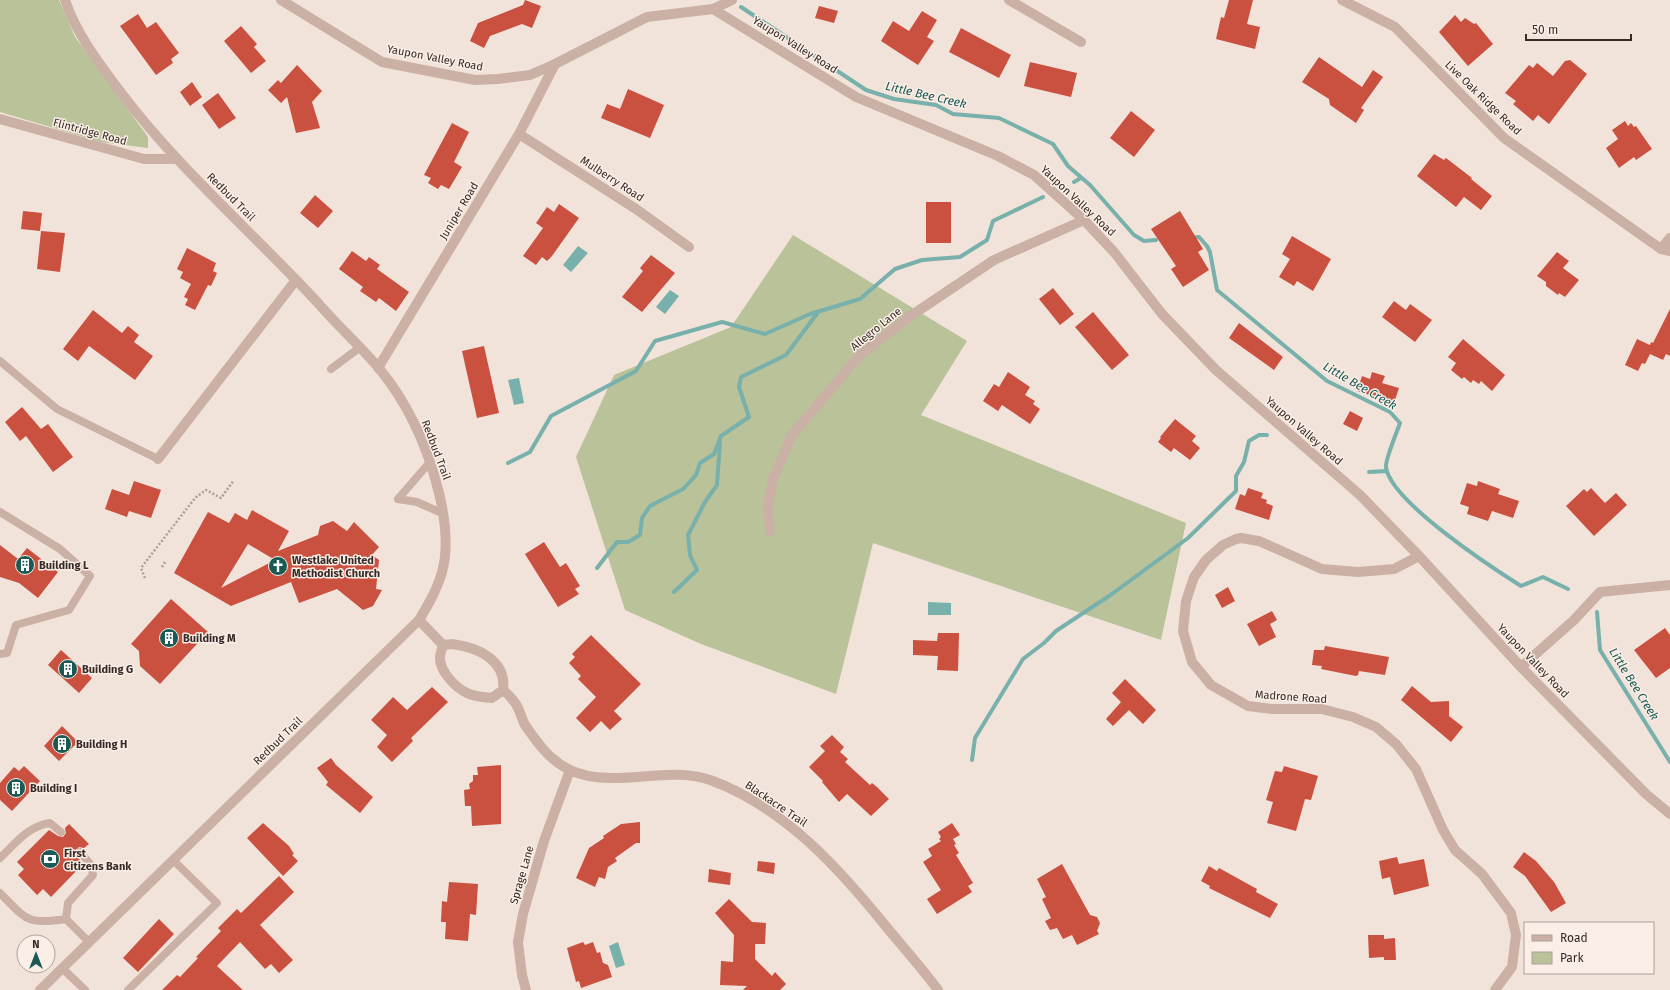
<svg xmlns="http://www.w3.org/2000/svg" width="1670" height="990" viewBox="0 0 1670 990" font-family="'Fira Sans',sans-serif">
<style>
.green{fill:#b9c299}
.water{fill:#78b0ab}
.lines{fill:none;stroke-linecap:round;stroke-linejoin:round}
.stream{stroke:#78b0ab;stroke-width:4}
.building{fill:#ca5040;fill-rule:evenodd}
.path{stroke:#b69b90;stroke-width:2.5;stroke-dasharray:2 2;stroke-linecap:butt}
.service{stroke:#cbb1a5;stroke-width:8}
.minor{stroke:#cbb1a5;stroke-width:10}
.tertiary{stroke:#cbb1a5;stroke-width:10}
.labels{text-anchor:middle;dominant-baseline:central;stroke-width:3;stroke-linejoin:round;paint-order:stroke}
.street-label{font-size:11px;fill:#362a27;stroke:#faeee6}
.poi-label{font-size:11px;font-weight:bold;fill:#362a27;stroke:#faeee6;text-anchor:start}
.water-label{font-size:12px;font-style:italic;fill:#1b5955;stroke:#faeee6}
</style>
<rect width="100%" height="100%" fill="#f2e3da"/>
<path class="green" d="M0,0h59l16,37 73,100v11l-47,-6 -101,-30z
M793,235l174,106 -46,74 265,108 -25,117 -288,-97 -37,151 -135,-50 -76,-34 -49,-153 38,-82 117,-48z"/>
<path class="water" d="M578,246l10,7 -17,19 -8,-7z
M670,290l9,6 -14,18 -9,-7z
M519,378l5,25 -10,2 -6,-25z
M928,602l23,1v12h-23z
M618,942l7,23 -9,3 -7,-22z"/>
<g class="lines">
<path class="stream" d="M741,7l125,83 28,9 42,6 17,9 46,4 54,26 15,22 22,19 44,50 10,6 12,-1
M1074,182l7,-4
M1192,238l7,-1 8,9 3,6 7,38 110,91 63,31 10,11c-3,9 -15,37 -14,44 4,34 105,100 135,119l22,-9 25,12
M508,463l22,-11 21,-36 85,-45 19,-30 67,-19 43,12 45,-20 50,-15 35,-30 27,-9 38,-3 27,-17 6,-19 50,-24
M1369,472l18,-1
M597,568l20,-26h11l12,-7 2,-17 8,-12 33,-17 13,-14 4,-12 14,-9 7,-18 28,-19 -10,-30 2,-10 45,-22 33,-44
M674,592l23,-22 -7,-15 -2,-20 17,-33 12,-17 3,-43
M1597,612l3,38 70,112
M972,760l3,-22 48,-79 21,-16 12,-12 56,-37 76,-56 48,-47v-15l8,-14 5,-21 10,-6h8"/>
</g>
<path class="building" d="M525,0l16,6 -9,22 -10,-4 -32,12 -6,12 -14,-7 8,-18 45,-18z
M1229,0h24l-6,24 13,3 -5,22 -39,-10 5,-22 3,1z
M819,6l19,5 -4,12 -19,-5z
M922,11l15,9 -10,17 7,4 -16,24 -37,-24 12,-20 16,10z
M138,14l9,14 9,-6 23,31 -8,6 2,4 -17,12 -36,-49z
M1455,15l6,7 4,-4 9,6 2,-1 17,21 -25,22 -29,-34z
M241,26l16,18 -3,3 12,14 -15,12 -27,-32z
M961,28l50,27 -12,23 -50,-26z
M1319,57l43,30 11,-17 10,7 -22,31 3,2 -8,13 -26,-18 -1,-6 -27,-17z
M1570,60l17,14 -38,50 -11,-9 -5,6 -20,-17 3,-3 -11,-8 24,-28 4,3 4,-5 16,13 12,-15z
M1030,62l47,11 -6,24 -47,-11z
M297,65l25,26 -10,11 8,26 -24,5 -9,-36 -6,6 -13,-13 10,-10 3,3z
M192,82l10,15 -12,9 -10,-14z
M628,89l36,16 -14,33 -49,-20 6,-14 13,5z
M218,93l18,25 -17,11 -17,-24z
M1131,111l24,19 -21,27 -24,-19z
M1625,121l3,5 3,-3 3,4 2,-1 16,23 -16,11 -2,-3 -15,11 -13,-20 12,-9 -6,-9z
M452,123l17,9 -15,30 8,5 -13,22 -8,-4 -3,4 -10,-6 3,-5 -7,-3z
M1434,154l10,6 2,-2 26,20 -1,1 21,17 -11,14 -17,-13 -8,10 -39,-31z
M315,195l18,16 -15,17 -18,-15z
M926,202h25v41h-25z
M559,204l20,14 -27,38 -5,5 -5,-4 -6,8 -13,-9 20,-28 -7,-5 11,-16 7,5z
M23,211l19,2 -2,18 -19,-2z
M1180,211l23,38 -5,3 11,18 -26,17 -12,-18 5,-3 -25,-37z
M41,231l24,2 -5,39 -23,-3z
M1292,236l39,23 -18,32 -16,-10 -3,5 -15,-9 11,-18 -8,-5z
M187,248l29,15 -3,8 4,2 -6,13 -3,-1 -13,25 -10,-5 3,-6 -4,-2 7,-13 -11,-6 3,-6 -6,-3z
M352,251l14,10 3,-4 11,8 -3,4 32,23 -13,19 -17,-13 -3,4 -16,-11 3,-4 -24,-18z
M1557,252l12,9 -6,7 16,12 -14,17 -6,-4 -1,2 -12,-9v-4l-9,-6z
M651,255l24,18 -33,39 -20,-15 21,-26 -3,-3z
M1053,288l21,26 -14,11 -21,-26z
M1394,301l12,9 4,-6 22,16 -17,22 -33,-25z
M1670,309v47l-4,-2 -3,6 -13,-6 -5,10 -3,-1 -4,8 -13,-6 12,-26 13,6 1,-3 2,1z
M93,310l29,23 6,-7 11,9 -5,7 19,14 -18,24 -46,-34 -11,15 -15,-12z
M1093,312l36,43 -17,15 -37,-43z
M1239,323l44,34 -9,13 -45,-32z
M1463,339l42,36 -13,16 -11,-10 -2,3 -6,-4 -2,3 -7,-6 -2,2 -11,-9 5,-7 -8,-6z
M484,346l15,67 -22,5 -15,-67z
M1008,372l22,15 -5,8 10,6 -2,3 7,5 -10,15 -28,-19 -4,6 -15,-10 11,-17 5,3z
M1372,372l13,4 -3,7 17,5 -5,15 -37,-12 5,-15 8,3z
M22,407l19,22 7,-5 25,33 -20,15 -27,-36 -6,5 -15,-19z
M1350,411l13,7 -6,13 -14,-7z
M1175,419l21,17 -4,5 8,7 -10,12 -16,-12 -3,4 -13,-10 3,-4 -1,-1z
M134,481l27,9 -10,28 -22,-7 -2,6 -22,-8 7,-20 17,6z
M1478,481l22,8 -2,5 21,7 -6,17 -21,-7 -4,10 -21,-7 2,-7 -9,-3 7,-21 10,3z
M1248,488l15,5 -2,5 6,2 -1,3 7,3 -4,14 -34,-11 5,-15 5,2z
M1591,488l14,15 11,-10 11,12 -33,31 -28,-30 18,-17 3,3z
M252,510l37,21 -11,20 40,-16 2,-9 13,-5 14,10 7,-9 25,25 -7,8 7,5 -3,29 6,1 -9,16 -10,4 -26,-21 -38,14 -8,-21 -60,24 -57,-33 34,-61 21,11 6,-10 12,7zM248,544l27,16 -54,28z
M544,542l16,25 6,-4 14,23 -5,3 4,5 -21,13 -33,-53z
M0,545l18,14 9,-11 31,24 -20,26 -19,-15 -19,-6z
M1228,587l7,14 -13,7 -7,-13z
M171,599l37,33 -48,52 -20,-18 -1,-15 -8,-7z
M1272,611l5,9 -7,4 6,13 -17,9 -12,-22z
M1665,628l5,7v33l-14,10 -22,-28z
M938,633h21l-1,38 -21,-1 1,-14 -25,-1v-15l24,1z
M591,635l50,49 -27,27 8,8 -12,11 -9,-9 -11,11 -14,-14 20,-21 -18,-18 3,-3 -12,-13 6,-6 -3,-3z
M1325,646l64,11 -4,18 -26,-4 -1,4 -2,1 -35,-7 1,-3 -10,-1 2,-15h10z
M61,650l31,28 -13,15 -31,-28z
M1125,679l31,31 -13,14 -14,-14 -16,16 -7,-7 15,-17 -9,-9z
M1412,686l19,16 18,-1v15l14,11 -12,15 -50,-42z
M432,687l16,15 -37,36 2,3 -21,21 -15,-15 10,-12 -16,-15 22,-23 14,13z
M62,726l16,16 -19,19 -15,-15z
M832,735l12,12 -4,5 8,7 -3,3 25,23 2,-2 5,4 12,12 -18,17 -24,-22 -8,8 -17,-20 1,-1 -14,-14 16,-16 -5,-5z
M331,758l5,7 37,32 -13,16 -34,-28 2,-3 -11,-14z
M501,765v59l-29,2 -1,-20h-6l-1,-16 6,-1 -1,-5 4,-3v-6h5l-1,-8z
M24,766l16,15 -28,30 -12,-11v-17l14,-16 5,4z
M1284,766l34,10 -7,24 -6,-1 -9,32 -29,-8 6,-21 -7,-2 9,-29 7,1z
M640,822v21h-4l-21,15 2,3 -9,6 -3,12 -6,-2 -4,10 -19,-9 13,-30 15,-10 -1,-2 18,-12z
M263,823l26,23 5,8 -2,1 6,6 -15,15 -36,-38z
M952,823l8,12 -7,4 3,5 -2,1 5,8 -3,2 17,28 -5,3 4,6 -35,22 -10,-15 14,-9 -18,-28 9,-6 -4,-7 13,-8 -2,-2 2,-2 -3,-5z
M69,824l20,20 -5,4 -5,-1 -4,4 1,4 7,9 -32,33 -8,-8 -6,6 -19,-20 6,-6 -7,-7 32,-32 9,6 5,1 3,-4 -1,-5z
M1524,852l12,9 18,21 12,21 -15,9 -26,-36 -12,-9z
M1397,857l2,7 25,-5 5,27 -35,9 -4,-18 -8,2 -3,-18z
M758,861l17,2 -1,11 -17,-3z
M1062,864l28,51 7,2 3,6 -3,8 2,3 -22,11 -5,-10 -9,4 -6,-11 -7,2 -5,-9 6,-3 -9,-19 4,-2 -9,-18z
M1209,866l8,5 2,-3 38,21 -1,3 22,12 -8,14 -61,-30 1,-2 -9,-5z
M709,869l22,4 -1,12 -22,-3z
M279,876l15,16 -34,33 33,35 -14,13 -8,-9 -6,5 -25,-27 -23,24 26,24h-81l15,-15 3,2 18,-19 -2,-1 25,-26 -3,-3 19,-19 4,4z
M449,882l29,2 -2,31 -6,-1 -2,27 -23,-2 1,-17h-5l1,-21 5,1z
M729,899l23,23 14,1 -1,21h-10v15l17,17 3,-4 11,12 -6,6h-37l4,-4 -27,-1 1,-24 12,1 1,-27 -19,-22z
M159,919l15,15 -36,38 -15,-14z
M1368,935h16v4l11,-1 1,22h-12v-3l-15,1z
M583,942l2,3 8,-3 4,11 3,-1 3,11 5,2 4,12 -31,11 -2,-7 -3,1 -9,-34z"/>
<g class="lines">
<path class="path" d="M162,567l3,-5
M145,578l-4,-10 54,-70 11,-8 15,8 13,-18"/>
<path class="service" d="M0,361l57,48 101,50
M331,369l28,-21
M398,499l32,-37
M398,499l19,3 27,12
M0,512l60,37 30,27 -21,34 -53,15 -9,28 -7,1
M0,858c15,-14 28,-32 50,-35l11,9
M0,893c27,27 26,32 66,26l23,23
M66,919l2,-16 25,-28 -2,-10 -11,-13
M62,968l23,22
M128,990l89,-87 -44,-43"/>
<path class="minor" d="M1009,0l72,42
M1342,0l53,27 109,111 157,111 9,2
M713,9l19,-9
M0,119l144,40h31
M519,134l117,75 53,38
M1661,249l9,-11
M378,368l141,-234 36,-70
M158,459l138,-179
M770,531l-2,-27 5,-25 19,-44 68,-80 49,-38 85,-57 90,-40
M1419,556l-25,13 -36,3 -36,-3 -63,-28 -18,-3 -5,1 -13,6 -17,15 -12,17 -8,24 -3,30 9,31 19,23 37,21 24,3h50l31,8 23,10 20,17 20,25 27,61 12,20 27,24 29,39 5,22 -4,32 -17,23
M419,620l24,25
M452,644c25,3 55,16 51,46l-11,8c-8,-1 -17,-1 -25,-5 -11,-5 -28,-22 -27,-36 0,-3 2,-8 3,-12z
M1521,667l53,-47 26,-28 70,-7
M503,690c6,5 12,11 15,18 3,6 4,12 7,17 8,11 16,24 27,33 46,41 109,3 161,23 71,27 124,85 171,143 18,22 37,43 54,66
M526,990l-4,-15 -4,-33 5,-28 21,-73 26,-71"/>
<path class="tertiary" d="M281,0l101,62 93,18 23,-1 32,-4 25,-11 92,-47 66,-8 143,88 142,59 36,19 50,45 30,32 48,62 54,56 144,125 59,61 102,111 125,127 24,20
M40,990l379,-370c9,-15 18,-30 23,-48 7,-25 3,-54 -3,-79 -11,-45 -31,-90 -61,-126 -19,-22 -41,-42 -60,-64 -65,-70 -138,-133 -196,-209 -21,-28 -46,-60 -57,-94"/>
</g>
<defs>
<g id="building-disc" transform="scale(1)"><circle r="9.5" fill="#1b5955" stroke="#faeee6"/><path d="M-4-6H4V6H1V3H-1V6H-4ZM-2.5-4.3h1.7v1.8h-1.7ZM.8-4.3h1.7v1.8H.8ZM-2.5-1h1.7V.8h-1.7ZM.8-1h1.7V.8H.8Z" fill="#fff"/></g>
<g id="church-disc" transform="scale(1)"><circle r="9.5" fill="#1b5955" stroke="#faeee6"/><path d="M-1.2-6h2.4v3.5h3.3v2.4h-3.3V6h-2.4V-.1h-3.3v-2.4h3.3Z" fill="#fff"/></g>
<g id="bank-disc" transform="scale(1)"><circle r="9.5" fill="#1b5955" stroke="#faeee6"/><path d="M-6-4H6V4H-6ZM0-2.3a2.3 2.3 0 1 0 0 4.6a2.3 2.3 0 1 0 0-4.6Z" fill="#fff"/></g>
</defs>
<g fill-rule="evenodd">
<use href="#building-disc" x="25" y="565"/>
<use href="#church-disc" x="278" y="566"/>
<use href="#building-disc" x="169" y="638"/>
<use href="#building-disc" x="68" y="669"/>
<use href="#building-disc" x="62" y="744"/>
<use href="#building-disc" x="16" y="788"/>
<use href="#bank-disc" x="50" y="859"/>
</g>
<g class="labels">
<g class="street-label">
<text transform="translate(795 45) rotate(32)">Yaupon Valley Road</text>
<text transform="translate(435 58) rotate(11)">Yaupon Valley Road</text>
<text transform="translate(1483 98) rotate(44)">Live Oak Ridge Road</text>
<text transform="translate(90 132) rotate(15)">Flintridge Road</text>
<text transform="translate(612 179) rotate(33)">Mulberry Road</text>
<text transform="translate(231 197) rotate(45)">Redbud Trail</text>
<text transform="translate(1078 201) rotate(43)">Yaupon Valley Road</text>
<text transform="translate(459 211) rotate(-59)">Juniper Road</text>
<text transform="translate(876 329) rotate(-39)">Allegro Lane</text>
<text transform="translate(1304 431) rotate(41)">Yaupon Valley Road</text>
<text transform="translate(436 450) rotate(69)">Redbud Trail</text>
<text transform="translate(1533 661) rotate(46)">Yaupon Valley Road</text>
<text transform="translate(1291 697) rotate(4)">Madrone Road</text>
<text transform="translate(278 741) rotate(-44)">Redbud Trail</text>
<text transform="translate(776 804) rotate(34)">Blackacre Trail</text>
<text transform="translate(522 875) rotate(-74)">Sprage Lane</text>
</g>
<g class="poi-label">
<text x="292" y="560">Westlake United<tspan x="292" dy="13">Methodist Church</tspan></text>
<text x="39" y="565">Building L</text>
<text x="183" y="638">Building M</text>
<text x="82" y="669">Building G</text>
<text x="76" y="744">Building H</text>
<text x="30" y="788">Building I</text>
<text x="64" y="853">First<tspan x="64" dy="13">Citizens Bank</tspan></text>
</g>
<g class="water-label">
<text transform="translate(926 95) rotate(13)">Little Bee Creek</text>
<text transform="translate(1360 386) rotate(30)">Little Bee Creek</text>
<text transform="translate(1634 684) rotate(58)">Little Bee Creek</text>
</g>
</g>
<rect x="1524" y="922" width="130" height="52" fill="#faeee6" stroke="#aca09a"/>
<rect x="1532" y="935" width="20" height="6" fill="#cbb1a5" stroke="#aca09a"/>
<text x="1560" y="942" font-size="12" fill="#362a27">Road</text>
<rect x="1532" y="952" width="20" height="12" fill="#b9c299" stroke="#aca09a"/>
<text x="1560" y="962" font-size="12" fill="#362a27">Park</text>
<g transform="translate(36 954)"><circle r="19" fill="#faeee6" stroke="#aca09a"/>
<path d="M0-3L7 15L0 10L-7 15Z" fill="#1b5955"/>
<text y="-6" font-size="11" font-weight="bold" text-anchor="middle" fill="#362a27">N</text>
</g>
<path d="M1526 34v6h105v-6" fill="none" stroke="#362a27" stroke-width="2"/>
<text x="1532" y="34" font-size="12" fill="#362a27" stroke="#faeee6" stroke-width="3" paint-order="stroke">50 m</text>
</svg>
